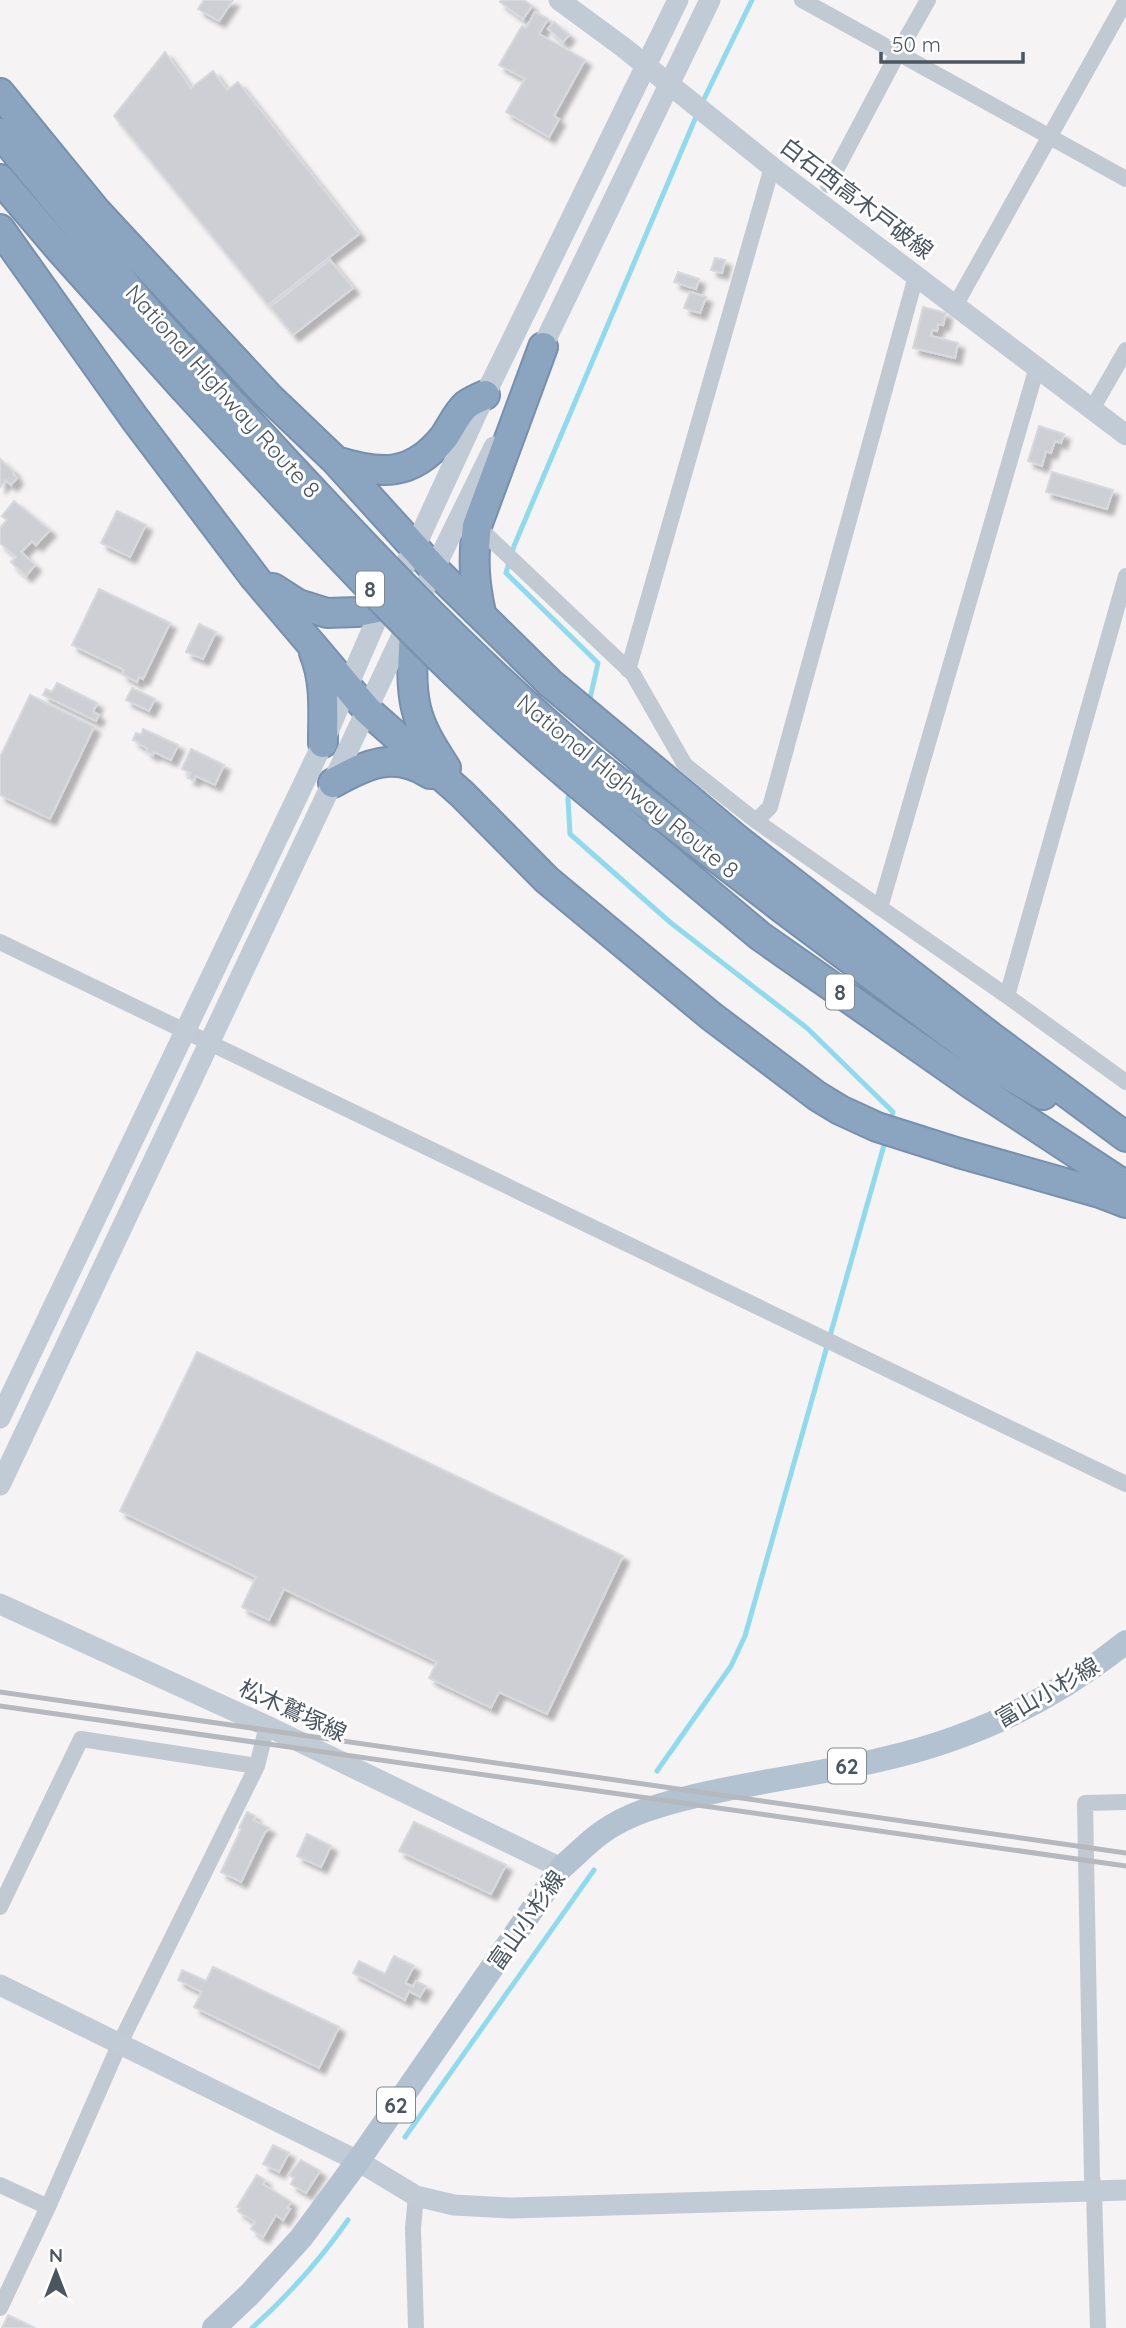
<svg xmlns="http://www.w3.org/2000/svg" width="1126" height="2328" viewBox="0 0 1126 2328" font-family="Quicksand,'Noto Sans JP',sans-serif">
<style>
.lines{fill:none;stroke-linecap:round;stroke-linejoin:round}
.stream{stroke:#90daee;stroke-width:5}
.building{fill:#cdcfd5;stroke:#d7d9de;stroke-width:2;filter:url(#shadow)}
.highway-casing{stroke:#7690ad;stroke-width:32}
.street{stroke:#c1cad2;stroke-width:16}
.secondary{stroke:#c1cbd6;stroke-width:21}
.primary{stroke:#b3c2d1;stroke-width:24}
.highway{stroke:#8ba5c1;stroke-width:28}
.rail{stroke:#b5b8bd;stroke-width:5}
.highway-bridge-casing{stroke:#7690ad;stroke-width:32;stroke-linecap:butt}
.highway-bridge{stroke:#8ba5c1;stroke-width:28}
.labels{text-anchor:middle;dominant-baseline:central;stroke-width:6;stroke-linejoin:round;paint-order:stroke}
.shield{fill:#fff;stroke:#808990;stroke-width:2}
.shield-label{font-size:21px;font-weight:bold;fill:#4a5661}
.street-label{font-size:23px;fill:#4a5661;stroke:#fff}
</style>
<defs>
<filter id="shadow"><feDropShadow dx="6" dy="6" stdDeviation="2" flood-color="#0004"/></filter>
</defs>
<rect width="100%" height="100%" fill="#f5f3f3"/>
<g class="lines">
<path class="stream" d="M702,103l50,-103
M589,703l9,-40 -92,-90 8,-27 184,-434
M571,788l-3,11 2,35 101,89 136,105 86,84 -3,10
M657,1771l74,-105 14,-30 141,-498
M405,2137l189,-267
M252,2328c36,-32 68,-68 96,-108"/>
</g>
<path class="building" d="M204,0h29l-14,21 -21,-12z
M501,0h23l8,6 -9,13 -23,-17z
M535,12l13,7 -9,15 46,26 -31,56 5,3 -10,18 -43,-25 19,-33 -26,-14 23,-39 4,2z
M554,22l15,13 -6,7 -15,-13z
M165,52l26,36 22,-17 14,19 11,-8 121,152 -91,71 -154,-189z
M715,258l10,2 -3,13 -11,-3z
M330,260l23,28 -60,47 -23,-28z
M678,272l21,7 -3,10 -22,-7z
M690,292l16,5 -6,16 -16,-5z
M923,307l23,6 -3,12 -5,-1 -1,7 -5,-1 -1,6 27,7 -3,15 -42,-10z
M1039,426l25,8 -3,9 -6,-2 -4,12 -5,-2 -4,15 -14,-5z
M0,459l14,13 -1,2 4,4 -6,7 -5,-5 -6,7z
M1052,472l61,18 -6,19 -61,-17z
M14,501l36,29 -14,15 -4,-4 -11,11 14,13 -9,11 -15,-14 5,-5 -16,-14v-15l7,-8 -5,-4z
M117,511l29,14 -16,32 -29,-14z
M99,589l71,34 -27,56 -4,-2 -2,5 -15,-8 2,-4 -52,-25z
M199,624l17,8 -13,27 -17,-7z
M57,683l40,20 -4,9 6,3 -3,6 -53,-26 3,-6 6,3z
M132,688l23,11 -6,12 -23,-11z
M30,695l64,32 -44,92 -50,-24v-38z
M143,729l35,16 -7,15 -17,-8 -1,3 -7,-4 1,-3 -10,-5 1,-1 -5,-2 3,-7 5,2z
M191,749l33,16 -9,20 -19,-9 -2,4 -6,-2 3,-5 -9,-4z
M197,1352l426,204 -76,158 -48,-22 -8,16 -62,-30 8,-16 -153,-73 -15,31 -27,-13 14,-30 -136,-66z
M247,1812l8,4 -2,4 16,8 -5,6 -23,48 -20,-10 20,-43 -2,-1z
M414,1822l92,43 -15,29 -92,-43z
M307,1834l24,12 -10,21 -24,-11z
M394,1956l20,10 -9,17 8,4 3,-6 10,5 -6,11 -11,-6 -4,9 -52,-27 6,-12 26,13z
M213,1967l126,60 -20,41 -125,-61 8,-15 -24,-12 4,-10 24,11z
M273,2145l16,8 -10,19 -16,-8z
M301,2160l19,11 -14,22 -15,-9 3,-6 -5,-3z
M257,2175l8,5 -2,4 28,18 -4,6 3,1 -7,11 -7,-5 -13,22 -12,-8 4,-7 -17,-11 2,-3 -3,-1z
M8,2315l27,13h-33z"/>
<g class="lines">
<g class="highway-casing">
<path id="highway" d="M0,93l97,119 171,184 68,65 98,108 116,114 188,157 252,196 136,101
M0,133l153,185 48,52
M0,179l57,67 126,141
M0,229l135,190 120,159 113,133 94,83 85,86 164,136 106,80 23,14 37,17 82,26 141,40 26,10
M336,461c45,14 76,16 108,-24 7,-10 13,-24 22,-32 5,-4 13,-7 19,-10
M273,588l25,16 29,9 30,-1 25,-5 21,-15
M415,613c-1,30 -6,65 1,95 5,22 18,41 30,60
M481,613c-7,-32 -8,-54 -4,-87l66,-179
M314,653c12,29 9,59 9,90
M587,758l196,151 210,157 50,29
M571,778l189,158 214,150 152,100
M333,783c34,-19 61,-32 97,-9"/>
</g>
<path class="street" d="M802,0l96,53 -70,132
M928,0l-30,53 228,126
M956,304l170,-304
M1092,409l34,-59
M477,526l156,148 52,91 71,56 251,175 119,86
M628,670l144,-503
M756,821l14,-14 146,-531
M880,908l157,-541
M0,942l1126,542
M1007,996l119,-420
M0,1907l81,-168 176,27
M0,2185l48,22
M0,2308l48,-101 72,-164 137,-277 10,-40
M416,2328l-3,-100 3,-32
M1098,2328l-4,-136 -2,-15 -7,-374 41,-1"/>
<path class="secondary" d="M559,0l64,47 149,120 354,268
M537,358l173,-358
M0,1418l323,-675 59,-136 33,-60 70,-152 193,-395
M0,1485l416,-879 78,-159
M0,1604l267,122 294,142
M0,1985l358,176 58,35 38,9 58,3 614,-18"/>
<path class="primary" d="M214,2328l36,-34 51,-56 57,-77 203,-293c13,-11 26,-25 40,-35 27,-20 62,-29 94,-37 62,-15 126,-22 188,-37 89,-20 172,-60 243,-117"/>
<use href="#highway" class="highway"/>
<path class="rail" d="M0,1692l1126,161
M0,1706l1126,160"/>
<g class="highway-bridge-casing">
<path id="highway-bridge" d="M201,370c124,134 246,270 386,388
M183,387c124,135 247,272 388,391"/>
</g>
<use href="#highway-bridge" class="highway-bridge"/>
</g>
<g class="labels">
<g class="shield">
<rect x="356" y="571.5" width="28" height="35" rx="5"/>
<rect x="826" y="974.5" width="28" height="35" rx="5"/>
<rect x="828" y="1748.5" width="38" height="35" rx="5"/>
<rect x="377" y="2087.5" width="38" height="35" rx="5"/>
</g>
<g class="shield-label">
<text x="370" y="589">8</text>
<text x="840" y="992">8</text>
<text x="847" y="1766">62</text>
<text x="396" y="2105">62</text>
</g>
<g class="street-label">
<text transform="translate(857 198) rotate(37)">白石西高木戸破線</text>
<text transform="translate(223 391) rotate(48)">National Highway Route 8</text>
<text transform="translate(628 786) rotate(39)">National Highway Route 8</text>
<text transform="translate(1047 1692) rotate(-30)">富山小杉線</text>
<text transform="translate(293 1710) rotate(25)">松木鷲塚線</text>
<text transform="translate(526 1920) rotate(-55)">富山小杉線</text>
</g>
</g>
<g transform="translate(56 2272)" stroke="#ffffff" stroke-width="5" paint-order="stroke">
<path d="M0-5L12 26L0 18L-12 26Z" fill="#4a5661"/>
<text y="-10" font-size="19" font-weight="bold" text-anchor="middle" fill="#4a5661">N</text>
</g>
<path d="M881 52v10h142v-10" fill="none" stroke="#4a5661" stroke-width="3.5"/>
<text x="892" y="52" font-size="21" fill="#4a5661" stroke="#ffffff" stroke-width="5" paint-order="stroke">50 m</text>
</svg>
